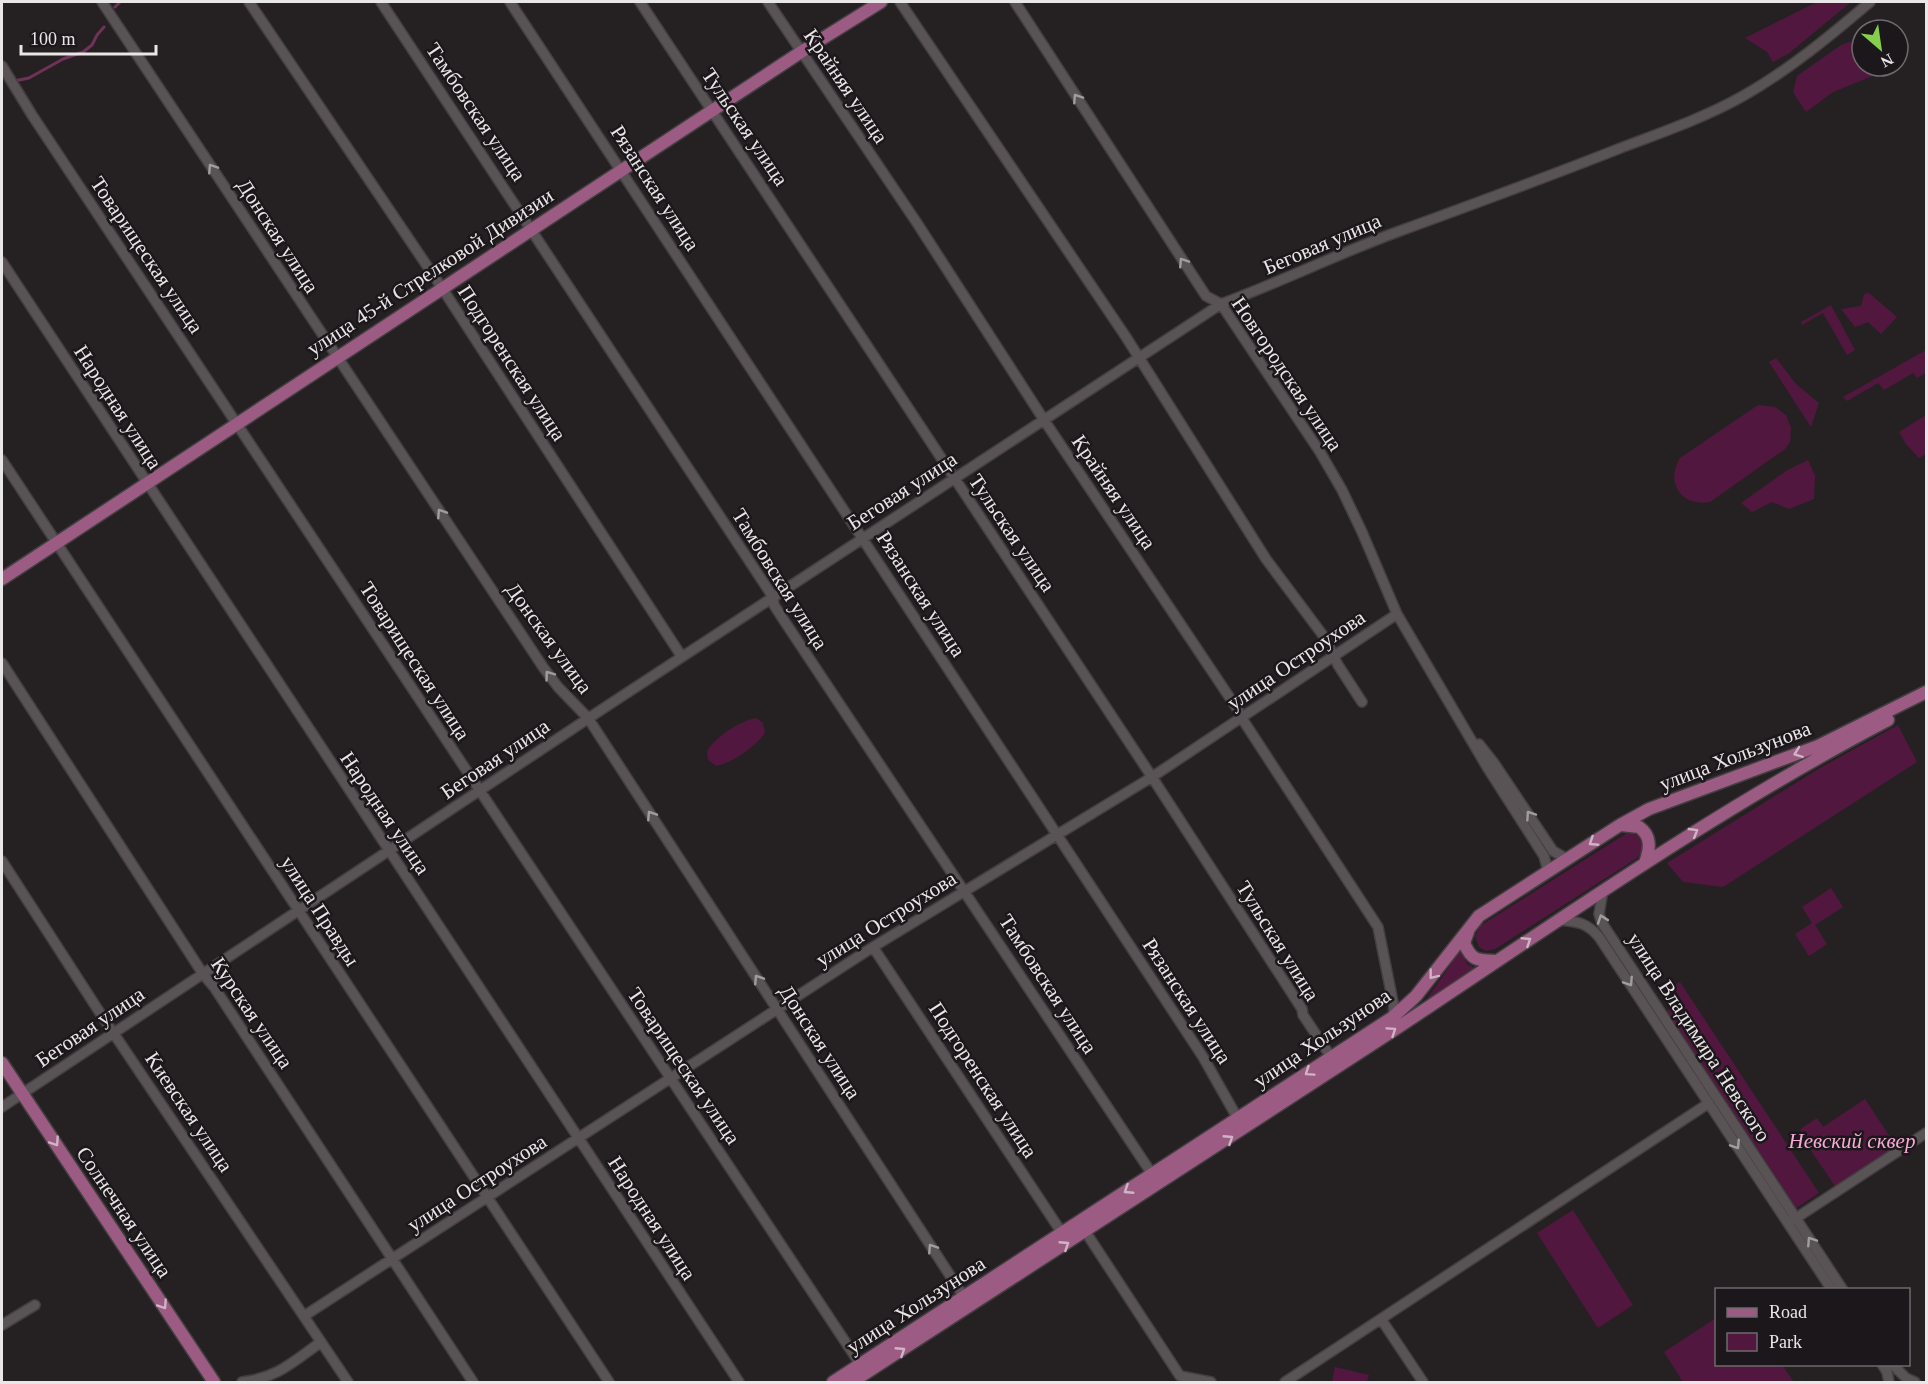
<svg xmlns="http://www.w3.org/2000/svg" width="1928" height="1384" viewBox="0 0 1928 1384" font-family="Georgia,serif">
<style>
.green{fill:#52173e}
.lines{fill:none;stroke-linecap:round;stroke-linejoin:round}
.stream{stroke:#6f3258;stroke-width:3}
.minor-casing{stroke:#433f41;stroke-width:12}
.major-casing{stroke:#433f41;stroke-width:15}
.minor{stroke:#595356;stroke-width:9}
.major{stroke:#9c5b83;stroke-width:12}
.oneway{stroke:#a19c9f}
.oneway2{stroke:#ceb5c5}
.labels{text-anchor:middle;dominant-baseline:central;stroke-width:5;stroke-linejoin:round;paint-order:stroke}
.street-label{font-size:21px;fill:#e9e6e8;stroke:#1c171a}
.park-label{font-size:21px;font-style:italic;fill:#f6abd6;stroke:#1c171a}
</style>
<rect width="100%" height="100%" fill="#252123"/>
<path class="green" d="M1817,2h34l-63,52 -15,8 -6,-10 -22,-14z
M1858,39l4,6v21h27l-9,7 -47,19 -27,20 -13,-20 4,-16 44,-31z
M1869,293l28,24 -16,17 -13,-12 -13,5 -14,-18 20,-3 3,-12z
M1831,305l24,45 -8,5 -24,-42 -21,12 -1,-3z
M1926,350v23l-9,5 -4,-5 -29,17 -6,-7 -31,18 -4,-4z
M1776,358l20,26 23,19 -8,24 -42,-65z
M1758,405l17,2 11,8 5,13 -1,14 -5,7 -75,53c-29,5 -45,-20 -30,-44z
M1926,415v39l-7,4 -13,-14 -7,-12z
M1808,460l7,16 -1,23 -25,10 -17,-7 -20,10 -11,-9 45,-32z
M756,718l7,5 2,10c-10,14 -32,30 -49,33l-8,-6 -1,-9c9,-14 32,-30 49,-33z
M1898,725l19,37 -194,125 -40,-5 -16,-19 153,-95z
M1627,833l10,2 6,8 -1,9 -5,6 -142,91 -9,2 -7,-4 -4,-10 5,-11z
M1831,888l12,19 -28,18 12,19 -18,12 -14,-22 17,-11 -10,-16z
M1461,950l6,14 8,4 -49,32z
M1680,982l139,211 -23,15 -129,-197 15,-10 -9,-15z
M1865,1099l31,47 -61,40 -36,-53 3,-5 15,-10 6,9z
M1573,1210l60,95 -35,23 -61,-95z
M1716,1318v46l66,1 12,17h-111l-19,-30z
M1335,1367l34,8 -2,7h-35z"/>
<g class="lines">
<path class="stream" d="M115,7l5,-5
M14,81l15,-3 34,-19 20,-7 9,-7 5,-10 7,-8"/>
<g class="minor-casing">
<path id="minor" d="M102,2l441,665 15,20 30,31 376,579
M249,2l193,286 240,369
M381,2l392,595 1,8 7,11 371,558
M510,2l693,1055 35,62
M640,2l512,775 150,232 1,6 28,42
M768,2l149,221 127,197 194,290 3,7 137,210 16,80 -1,10
M900,2l226,335 140,222 59,79 13,27 24,37
M1015,2l191,294 15,8 99,148 22,38 20,42 35,82 90,153 57,89 4,15
M2,66l30,49 828,1249
M2,262l737,1120
M2,460l607,922
M2,663l201,311 11,13 259,395
M1479,744l15,19 59,88 14,8
M2,861l100,155 246,366
M1603,890l-4,24 3,9 241,367
M1558,920c20,2 28,2 41,17l233,353
M873,947l189,286
M2,1107l605,-401 614,-402c60,-22 116,-50 176,-72 74,-27 148,-54 221,-83 42,-16 86,-31 125,-53 46,-26 87,-60 127,-94
M1793,1220l133,-87
M1085,1231l95,145 31,6
M304,1316l569,-369 279,-170 245,-163
M1381,1319l42,63
M2,1325l33,-20
M1882,1364l5,8 2,10
M1892,1364l14,14 9,4
M242,1382c35,-4 51,-20 79,-40
M1285,1382l424,-279"/>
</g>
<g class="major-casing">
<path id="major" d="M2,579l799,-527 80,-50
M1621,825l18,2c13,9 11,22 6,36
M1468,932l-4,11c8,18 13,17 31,18
M2,1063l212,319
M833,1382l560,-365 23,-21 63,-80 141,-91 29,-16 169,-63 108,-54
M852,1382c180,-116 360,-232 539,-350 163,-108 323,-221 497,-312"/>
</g>
<use href="#minor" class="minor"/>
<use href="#major" class="major"/>
</g>
<defs><path id="oneway-chevron" d="M-2-3.5L2.5 0L-2 3.5" fill="none" stroke-width="1.6" stroke-linecap="round" stroke-linejoin="round" transform="scale(1.5)"/></defs>
<g class="oneway">
<use href="#oneway-chevron" transform="translate(1077 98) rotate(-123)"/>
<use href="#oneway-chevron" transform="translate(212 168) rotate(-123)"/>
<use href="#oneway-chevron" transform="translate(1183 262) rotate(-123)"/>
<use href="#oneway-chevron" transform="translate(441 513) rotate(-123)"/>
<use href="#oneway-chevron" transform="translate(549 675) rotate(-126)"/>
<use href="#oneway-chevron" transform="translate(651 815) rotate(-123)"/>
<use href="#oneway-chevron" transform="translate(1530 815) rotate(-124)"/>
<use href="#oneway-chevron" transform="translate(1602 919) rotate(-109)"/>
<use href="#oneway-chevron" transform="translate(758 979) rotate(-123)"/>
<use href="#oneway-chevron" transform="translate(1629 982) rotate(57)"/>
<use href="#oneway-chevron" transform="translate(1736 1145) rotate(57)"/>
<use href="#oneway-chevron" transform="translate(1811 1241) rotate(-123)"/>
<use href="#oneway-chevron" transform="translate(932 1248) rotate(-123)"/>
</g>
<g class="oneway2">
<use href="#oneway-chevron" transform="translate(1798 753) rotate(160)"/>
<use href="#oneway-chevron" transform="translate(1694 832) rotate(-31)"/>
<use href="#oneway-chevron" transform="translate(1593 842) rotate(147)"/>
<use href="#oneway-chevron" transform="translate(1527 941) rotate(-33)"/>
<use href="#oneway-chevron" transform="translate(1433 975) rotate(128)"/>
<use href="#oneway-chevron" transform="translate(1392 1031) rotate(-34)"/>
<use href="#oneway-chevron" transform="translate(1309 1072) rotate(146)"/>
<use href="#oneway-chevron" transform="translate(1229 1139) rotate(-33)"/>
<use href="#oneway-chevron" transform="translate(55 1142) rotate(56)"/>
<use href="#oneway-chevron" transform="translate(1128 1190) rotate(147)"/>
<use href="#oneway-chevron" transform="translate(1065 1245) rotate(-33)"/>
<use href="#oneway-chevron" transform="translate(163 1305) rotate(56)"/>
<use href="#oneway-chevron" transform="translate(901 1351) rotate(-33)"/>
</g>
<g class="labels">
<g class="street-label">
<text transform="translate(846 86) rotate(56)">Крайняя улица</text>
<text transform="translate(476 112) rotate(56)">Тамбовская улица</text>
<text transform="translate(745 127) rotate(56)">Тульская улица</text>
<text transform="translate(655 188) rotate(57)">Рязанская улица</text>
<text transform="translate(278 236) rotate(57)">Донская улица</text>
<text transform="translate(1322 244) rotate(-23)">Беговая улица</text>
<text transform="translate(147 255) rotate(56)">Товарищеская улица</text>
<text transform="translate(430 272) rotate(-33)">улица 45-й Стрелковой Дивизии</text>
<text transform="translate(512 363) rotate(57)">Подгоренская улица</text>
<text transform="translate(1287 374) rotate(56)">Новгородская улица</text>
<text transform="translate(118 407) rotate(57)">Народная улица</text>
<text transform="translate(902 491) rotate(-33)">Беговая улица</text>
<text transform="translate(1114 492) rotate(56)">Крайняя улица</text>
<text transform="translate(1012 533) rotate(56)">Тульская улица</text>
<text transform="translate(780 579) rotate(58)">Тамбовская улица</text>
<text transform="translate(921 594) rotate(57)">Рязанская улица</text>
<text transform="translate(549 638) rotate(54)">Донская улица</text>
<text transform="translate(1296 660) rotate(-34)">улица Остроухова</text>
<text transform="translate(415 661) rotate(57)">Товарищеская улица</text>
<text transform="translate(1735 756) rotate(-21)">улица Хользунова</text>
<text transform="translate(495 759) rotate(-34)">Беговая улица</text>
<text transform="translate(385 813) rotate(56)">Народная улица</text>
<text transform="translate(320 911) rotate(57)">улица Правды</text>
<text transform="translate(886 919) rotate(-32)">улица Остроухова</text>
<text transform="translate(1278 941) rotate(58)">Тульская улица</text>
<text transform="translate(1048 984) rotate(57)">Тамбовская улица</text>
<text transform="translate(1187 1001) rotate(57)">Рязанская улица</text>
<text transform="translate(252 1013) rotate(56)">Курская улица</text>
<text transform="translate(90 1027) rotate(-34)">Беговая улица</text>
<text transform="translate(1699 1037) rotate(57)">улица Владимира Невского</text>
<text transform="translate(1322 1038) rotate(-34)">улица Хользунова</text>
<text transform="translate(820 1042) rotate(57)">Донская улица</text>
<text transform="translate(684 1066) rotate(56)">Товарищеская улица</text>
<text transform="translate(983 1080) rotate(57)">Подгоренская улица</text>
<text transform="translate(189 1112) rotate(56)">Киевская улица</text>
<text transform="translate(477 1183) rotate(-33)">улица Остроухова</text>
<text transform="translate(124 1212) rotate(56)">Солнечная улица</text>
<text transform="translate(652 1218) rotate(57)">Народная улица</text>
<text transform="translate(916 1305) rotate(-33)">улица Хользунова</text>
</g>
<g class="park-label">
<text x="1852" y="1141">Невский сквер</text>
</g>
</g>
<rect width="1928" height="1384" fill="none" stroke="#e9e6e8" stroke-width="6"/>
<rect x="1715" y="1288" width="195" height="78" fill="#1c171a" stroke="#6e6a6c" stroke-width="1.5"/>
<rect x="1727" y="1308" width="30" height="9" fill="#9c5b83" stroke="#6e6a6c" stroke-width="1.5"/>
<text x="1769" y="1318" font-size="18" fill="#e9e6e8">Road</text>
<rect x="1727" y="1333" width="30" height="18" fill="#52173e" stroke="#6e6a6c" stroke-width="1.5"/>
<text x="1769" y="1348" font-size="18" fill="#e9e6e8">Park</text>
<g transform="translate(1880 48) rotate(151)"><circle r="28" fill="#1c171a" stroke="#6e6a6c" stroke-width="1.5"/>
<path d="M0-4.5L10 22L0 15L-10 22Z" fill="#86cf4c"/>
<text y="-9" font-size="16" font-weight="bold" text-anchor="middle" fill="#e9e6e8">N</text>
</g>
<path d="M21 45v9h135v-9" fill="none" stroke="#e9e6e8" stroke-width="3"/>
<text x="30" y="45" font-size="18" fill="#e9e6e8" stroke="#1c171a" stroke-width="4.5" paint-order="stroke">100 m</text>
</svg>
